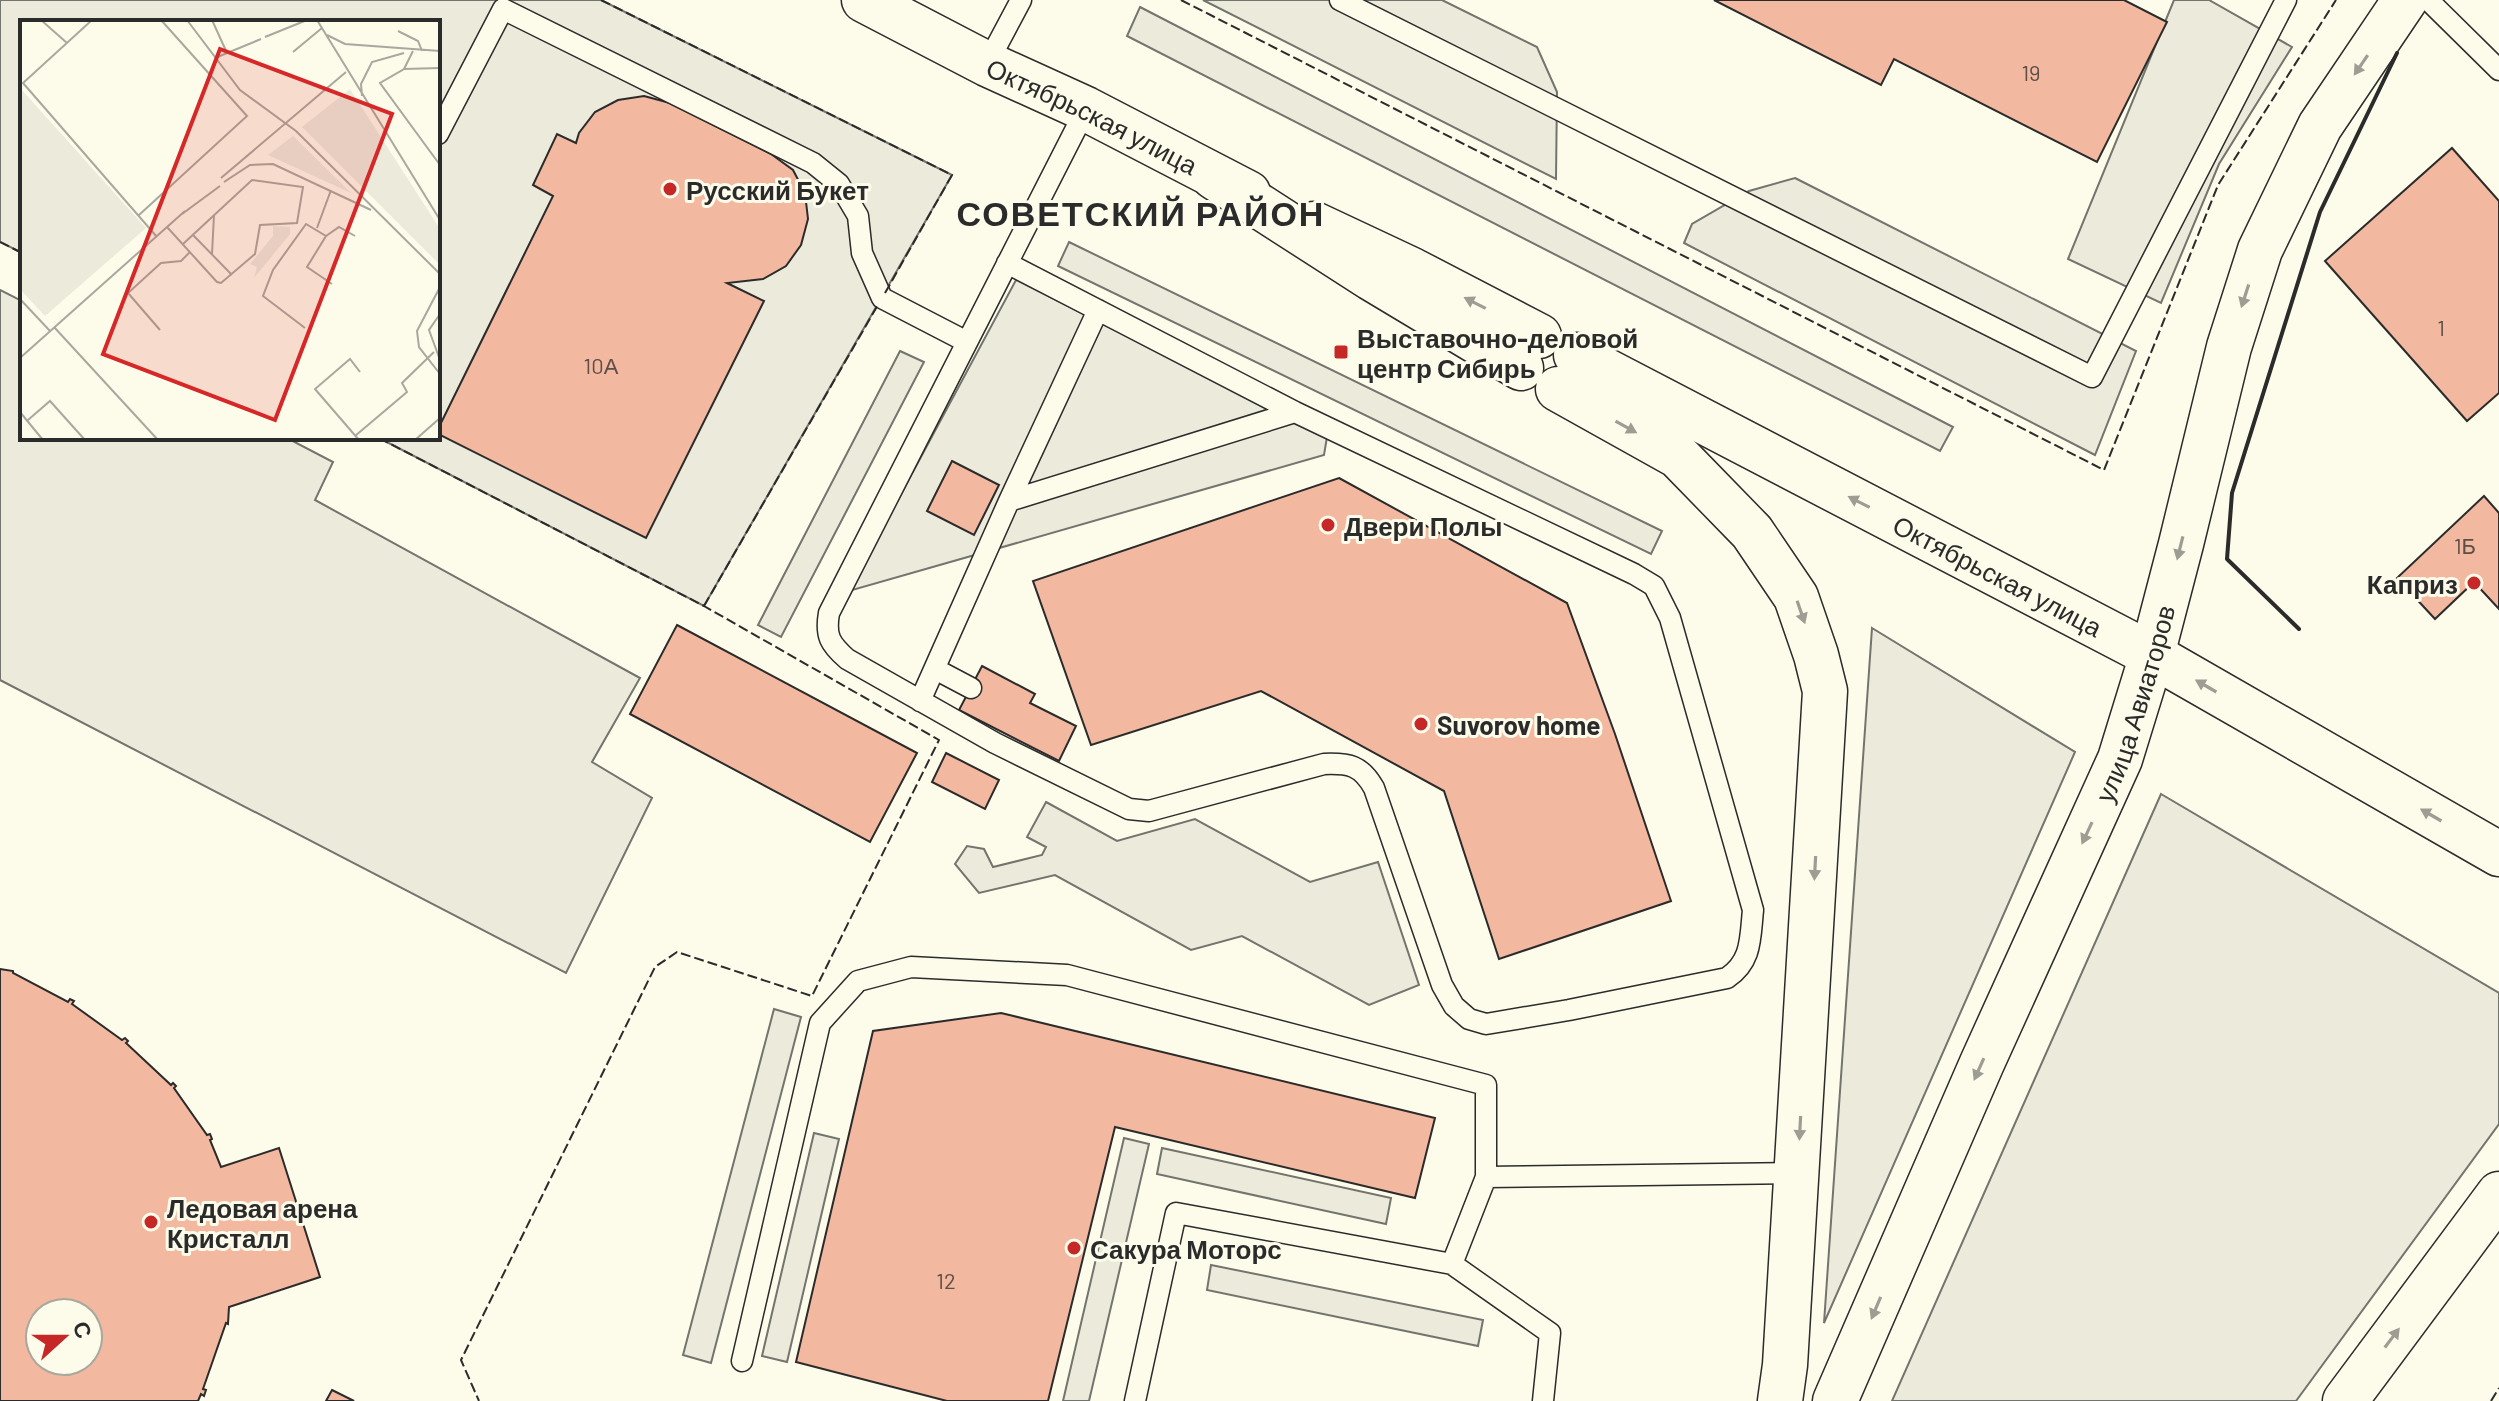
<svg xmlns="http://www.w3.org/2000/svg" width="2499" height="1401" viewBox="0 0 2499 1401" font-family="Barlow,sans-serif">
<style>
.green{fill:#ecebdb;stroke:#74746e;stroke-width:2}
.parking{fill:#eceadb;stroke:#74746e;stroke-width:2}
.building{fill:#f2b8a0;stroke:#2b2b2b;stroke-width:2;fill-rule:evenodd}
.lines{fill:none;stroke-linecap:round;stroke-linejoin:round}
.service-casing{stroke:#2b2b2b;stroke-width:23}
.tertiary-casing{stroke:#2b2b2b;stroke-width:47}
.primary-casing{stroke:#2b2b2b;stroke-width:47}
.service{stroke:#fdfbea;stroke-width:20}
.tertiary{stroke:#fdfbea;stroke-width:44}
.primary{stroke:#fdfbea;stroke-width:44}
.fence{stroke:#2b2b2b;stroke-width:2;stroke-dasharray:10 4;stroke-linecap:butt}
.wall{stroke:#2b2b2b;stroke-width:4}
.oneway{fill:#9e9d94}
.poi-dot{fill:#c62828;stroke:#fdfbea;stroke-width:3}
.labels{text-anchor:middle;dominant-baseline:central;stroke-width:6;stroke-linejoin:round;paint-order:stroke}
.number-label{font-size:22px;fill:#5d4e48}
.street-label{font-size:26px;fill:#2b2b2b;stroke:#fdfbea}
.poi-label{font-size:26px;font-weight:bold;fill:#2b2b2b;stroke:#fdfbea;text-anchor:start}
.district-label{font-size:34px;font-weight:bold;letter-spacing:2px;fill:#2b2b2b;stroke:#fdfbea}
.inset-road{fill:none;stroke:#a9a89e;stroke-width:2}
.view{fill:#d62828;fill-opacity:0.15;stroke:#d62828;stroke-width:4}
.inset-edge{fill:none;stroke:#2b2b2b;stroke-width:4}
</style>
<rect width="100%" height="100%" fill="#fdfbea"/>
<path class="green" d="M1872,628l203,124 -251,571z
M2161,794l338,199v131l-203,277h-404z
M1046,802l71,39 78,-22 115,63 68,-20 41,123 -50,20 -127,-69 -51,14 -136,-75 -76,18 -24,-29 12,-18 17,3 9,18 49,-12 4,-8 -19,-10z"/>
<path class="parking" d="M0,0h601l351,175 -248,431 -325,-168h59v-416h-416v231l-22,-11z
M1203,0h239l95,47 20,45 -1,87z
M2174,0h35l83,47 -73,117 -58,139 -93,-44z
M1140,7l813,420 -13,24 -813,-415z
M1795,178l341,173 -41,104 -411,-212 8,-19 57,-33z
M1069,242l593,289 -11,23 -593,-288z
M1016,280l311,157 -3,18 -475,136z
M0,290l22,11v137h265l46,24 -18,38 325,178 -48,84 60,36 -86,175 -566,-293z
M900,351l24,11 -143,275 -23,-12z
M774,1009l27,8 -90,346 -28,-8z
M814,1133l25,6 -52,223 -25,-6z
M1124,1138l25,6 -60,257h-26z
M1162,1148l229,50 -5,26 -229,-50z
M1211,1265l272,55 -5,26 -271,-56z"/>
<path class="building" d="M1714,0h410l43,22 -70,140 -203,-103 -13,26z
M644,96l26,7 101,51 22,16 12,23 3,26 -7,26 -15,21 -23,13 -36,4 37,18 -118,237 -208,-104v-5l115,-233 -20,-11 24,-51 19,9 3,-10 16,-21 23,-12z
M2452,148l47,53v192l-32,28 -142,-160z
M952,461l47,24 -25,50 -47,-24z
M1339,478l228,125 48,131 56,167 -172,58 -55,-168 -183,-100 -170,54 -58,-164z
M2484,496l15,17v96l-25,-27 -39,37 -38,-41z
M677,625l240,128 -47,89 -240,-128z
M982,666l53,28 -5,9 46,23 -17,35 -100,-51z
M946,753l53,27 -14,29 -53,-27z
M0,969l13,2v2l55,29 2,-3 4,2 -2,3 50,36 3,-2 3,3 -2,2 45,42 2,-2 3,3 -2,2 33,47 3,-1 2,5 -2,1 11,27 58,-19 41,129 -91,30 -1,17 -2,-1 -23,66 3,1 -2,6 -3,-2 -3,7h-198zM40,1313h48v48h-48z
M1001,1013l434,105 -20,80 -300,-71 -67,274h-101l-151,-39 77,-331z
M332,1390l22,11h-28z"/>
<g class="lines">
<g class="service-casing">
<path id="service" d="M1340,0l752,377 194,-377
M2428,0l71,70
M987,64l34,-64
M438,134l65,-125 310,154 26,21 19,32 4,37 20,45 85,44
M1007,263l288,149 339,162 20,12 16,32 83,292c-3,29 -1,51 -26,68l-158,32 -83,14 -17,-5 -15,-13 -12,-21 -68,-197c-13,-23 -25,-25 -50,-24l-175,47 -20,-2 -134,-66 -148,-84c-17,-15 -22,-23 -18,-46l257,-504
M1009,501l286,-89
M935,669l36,19
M920,701l89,-200 89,-191
M1486,1177l311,-4
M1452,1264l98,69 -7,68
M742,1361l78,-338 38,-42 53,-14 156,8 419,110v92l-34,87 -276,-51 -41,188"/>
</g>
<g class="tertiary-casing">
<g id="tertiary">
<path id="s1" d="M864,0l123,64 99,45 162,84"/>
<path d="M1314,224l98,46 127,66"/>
<path id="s2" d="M1576,355l576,300 347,199"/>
</g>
</g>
<g class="primary-casing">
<g id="primary">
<path d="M1214,177l157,101 150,90"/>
<path d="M1558,389l120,67 74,76 44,65 20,58 9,36 -40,674 -5,36"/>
<path id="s3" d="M1835,1401l147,-338 138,-304 32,-104 29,-111 48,-197 31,-97 60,-124 85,-126"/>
<path d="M2345,1401l154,-207"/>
</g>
</g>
<use href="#service" class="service"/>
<use href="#tertiary" class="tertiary"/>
<use href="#primary" class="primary"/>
<path class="fence" d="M601,0l351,175 -67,118
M1181,0l923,470 114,-285 118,-185
M0,242l22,11
M379,438l325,168 235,134 -127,256 -135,-44 -22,15 -194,393 18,41
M704,606l175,-303
M2491,1401l8,-13"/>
<path class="wall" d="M2299,629l-72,-70 5,-66 88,-281 77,-159"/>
</g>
<defs><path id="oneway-solid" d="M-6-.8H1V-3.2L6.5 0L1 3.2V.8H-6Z" transform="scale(2)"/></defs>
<g class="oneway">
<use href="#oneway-solid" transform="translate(2361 65) rotate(124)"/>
<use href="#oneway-solid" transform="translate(2245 296) rotate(108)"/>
<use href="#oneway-solid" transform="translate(1475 303) rotate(-153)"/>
<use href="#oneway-solid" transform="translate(1626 427) rotate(29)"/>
<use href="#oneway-solid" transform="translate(1859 502) rotate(-153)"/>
<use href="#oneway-solid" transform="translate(2180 548) rotate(104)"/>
<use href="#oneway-solid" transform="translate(1801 612) rotate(71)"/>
<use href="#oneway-solid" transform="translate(2206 686) rotate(-150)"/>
<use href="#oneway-solid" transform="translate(2431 815) rotate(-150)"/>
<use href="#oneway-solid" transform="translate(2087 833) rotate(115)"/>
<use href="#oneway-solid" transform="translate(1815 868) rotate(93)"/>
<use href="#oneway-solid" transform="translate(1979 1069) rotate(114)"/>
<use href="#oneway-solid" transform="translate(1800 1128) rotate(93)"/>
<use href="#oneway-solid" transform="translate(1876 1308) rotate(113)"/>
<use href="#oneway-solid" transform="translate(2392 1338) rotate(-53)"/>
</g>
<g class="poi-dot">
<circle cx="670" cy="189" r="8"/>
<rect x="1333" y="344" width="16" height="16" rx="4"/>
<circle cx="1328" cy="525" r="8"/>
<circle cx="2474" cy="583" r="8"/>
<circle cx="1421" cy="724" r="8"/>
<circle cx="151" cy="1222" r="8"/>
<circle cx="1074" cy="1248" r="8"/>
</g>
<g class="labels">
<g class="number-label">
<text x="2031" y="72">19</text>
<text x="2441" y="327">1</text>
<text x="601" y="365">10А</text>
<text x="2465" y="545">1Б</text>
<text x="946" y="1280">12</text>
</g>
<g class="street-label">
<text stroke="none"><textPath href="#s1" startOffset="256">Октябрьская улица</textPath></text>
<text stroke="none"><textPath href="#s2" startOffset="476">Октябрьская улица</textPath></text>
<text stroke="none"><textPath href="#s3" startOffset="760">улица Авиаторов</textPath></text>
</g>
<g class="poi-label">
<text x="686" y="189">Русский Букет</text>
<text x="1357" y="337">Выставочно-деловой<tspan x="1357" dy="30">центр Сибирь</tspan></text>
<text x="1344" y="525">Двери Полы</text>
<text x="2458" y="583" text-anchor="end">Каприз</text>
<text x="1437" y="724">Suvorov home</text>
<text x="167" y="1207">Ледовая арена<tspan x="167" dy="30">Кристалл</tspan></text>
<text x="1090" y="1248">Сакура Моторс</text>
</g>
<g class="district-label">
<text x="1141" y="212">СОВЕТСКИЙ РАЙОН</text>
</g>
</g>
<g transform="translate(20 20)">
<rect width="420" height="420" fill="#fdfbea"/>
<path d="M0,68l126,140 -101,88 -25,-27zM330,69l90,140v36l-138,-138zM273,116l58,57 -83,-38zM253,206l17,1v7l-36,44 3,-11 -7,-3 23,-28z" fill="#ecebdb"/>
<path class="inset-road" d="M21,0l26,23M72,0l-69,63 134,154M167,0l53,70 56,41 144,143M192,0l15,33M297,0l123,200M378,11l20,10 4,10M307,15l18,9 95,7M245,17l42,-17M393,31l-9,18 -24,14 60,82M273,32l29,-24M195,38l46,-19M384,49l36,-1M342,76l-1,-12 11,-22 32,-9M201,158l125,-106M204,162l26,-17 23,-1 98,46M162,194l38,-28M119,195l108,-99 -86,-96M147,207l50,55 4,1 34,-29 5,-29 37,-2 6,-36 -51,-7 -69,64M297,208l14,-38M173,215l39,40M306,216l13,-9 16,9M192,234l2,-39M420,267l-23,44 2,16 21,27M0,279l30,32M420,294l-11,16 11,30M34,307l104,113M285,308l-42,-32 10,-26 33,-46 20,12 -19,31 25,17M140,310l-32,-37 33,-30 20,-2 9,-9M0,338l165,-147M0,392l23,28M8,400l22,-19 35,39M335,416l52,-44 -5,-9 32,-31M339,420l-44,-51 35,-30 10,13M395,420l25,-22"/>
<path class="view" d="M200,29l172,65 -117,306 -172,-66z"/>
<rect width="420" height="420" class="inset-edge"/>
</g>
<g transform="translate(64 1337) rotate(69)"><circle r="38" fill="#fdfbea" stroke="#a9a89e" stroke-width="2"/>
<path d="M0-6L14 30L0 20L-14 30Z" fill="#c62828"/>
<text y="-12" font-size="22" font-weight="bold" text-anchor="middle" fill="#2b2b2b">С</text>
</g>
</svg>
